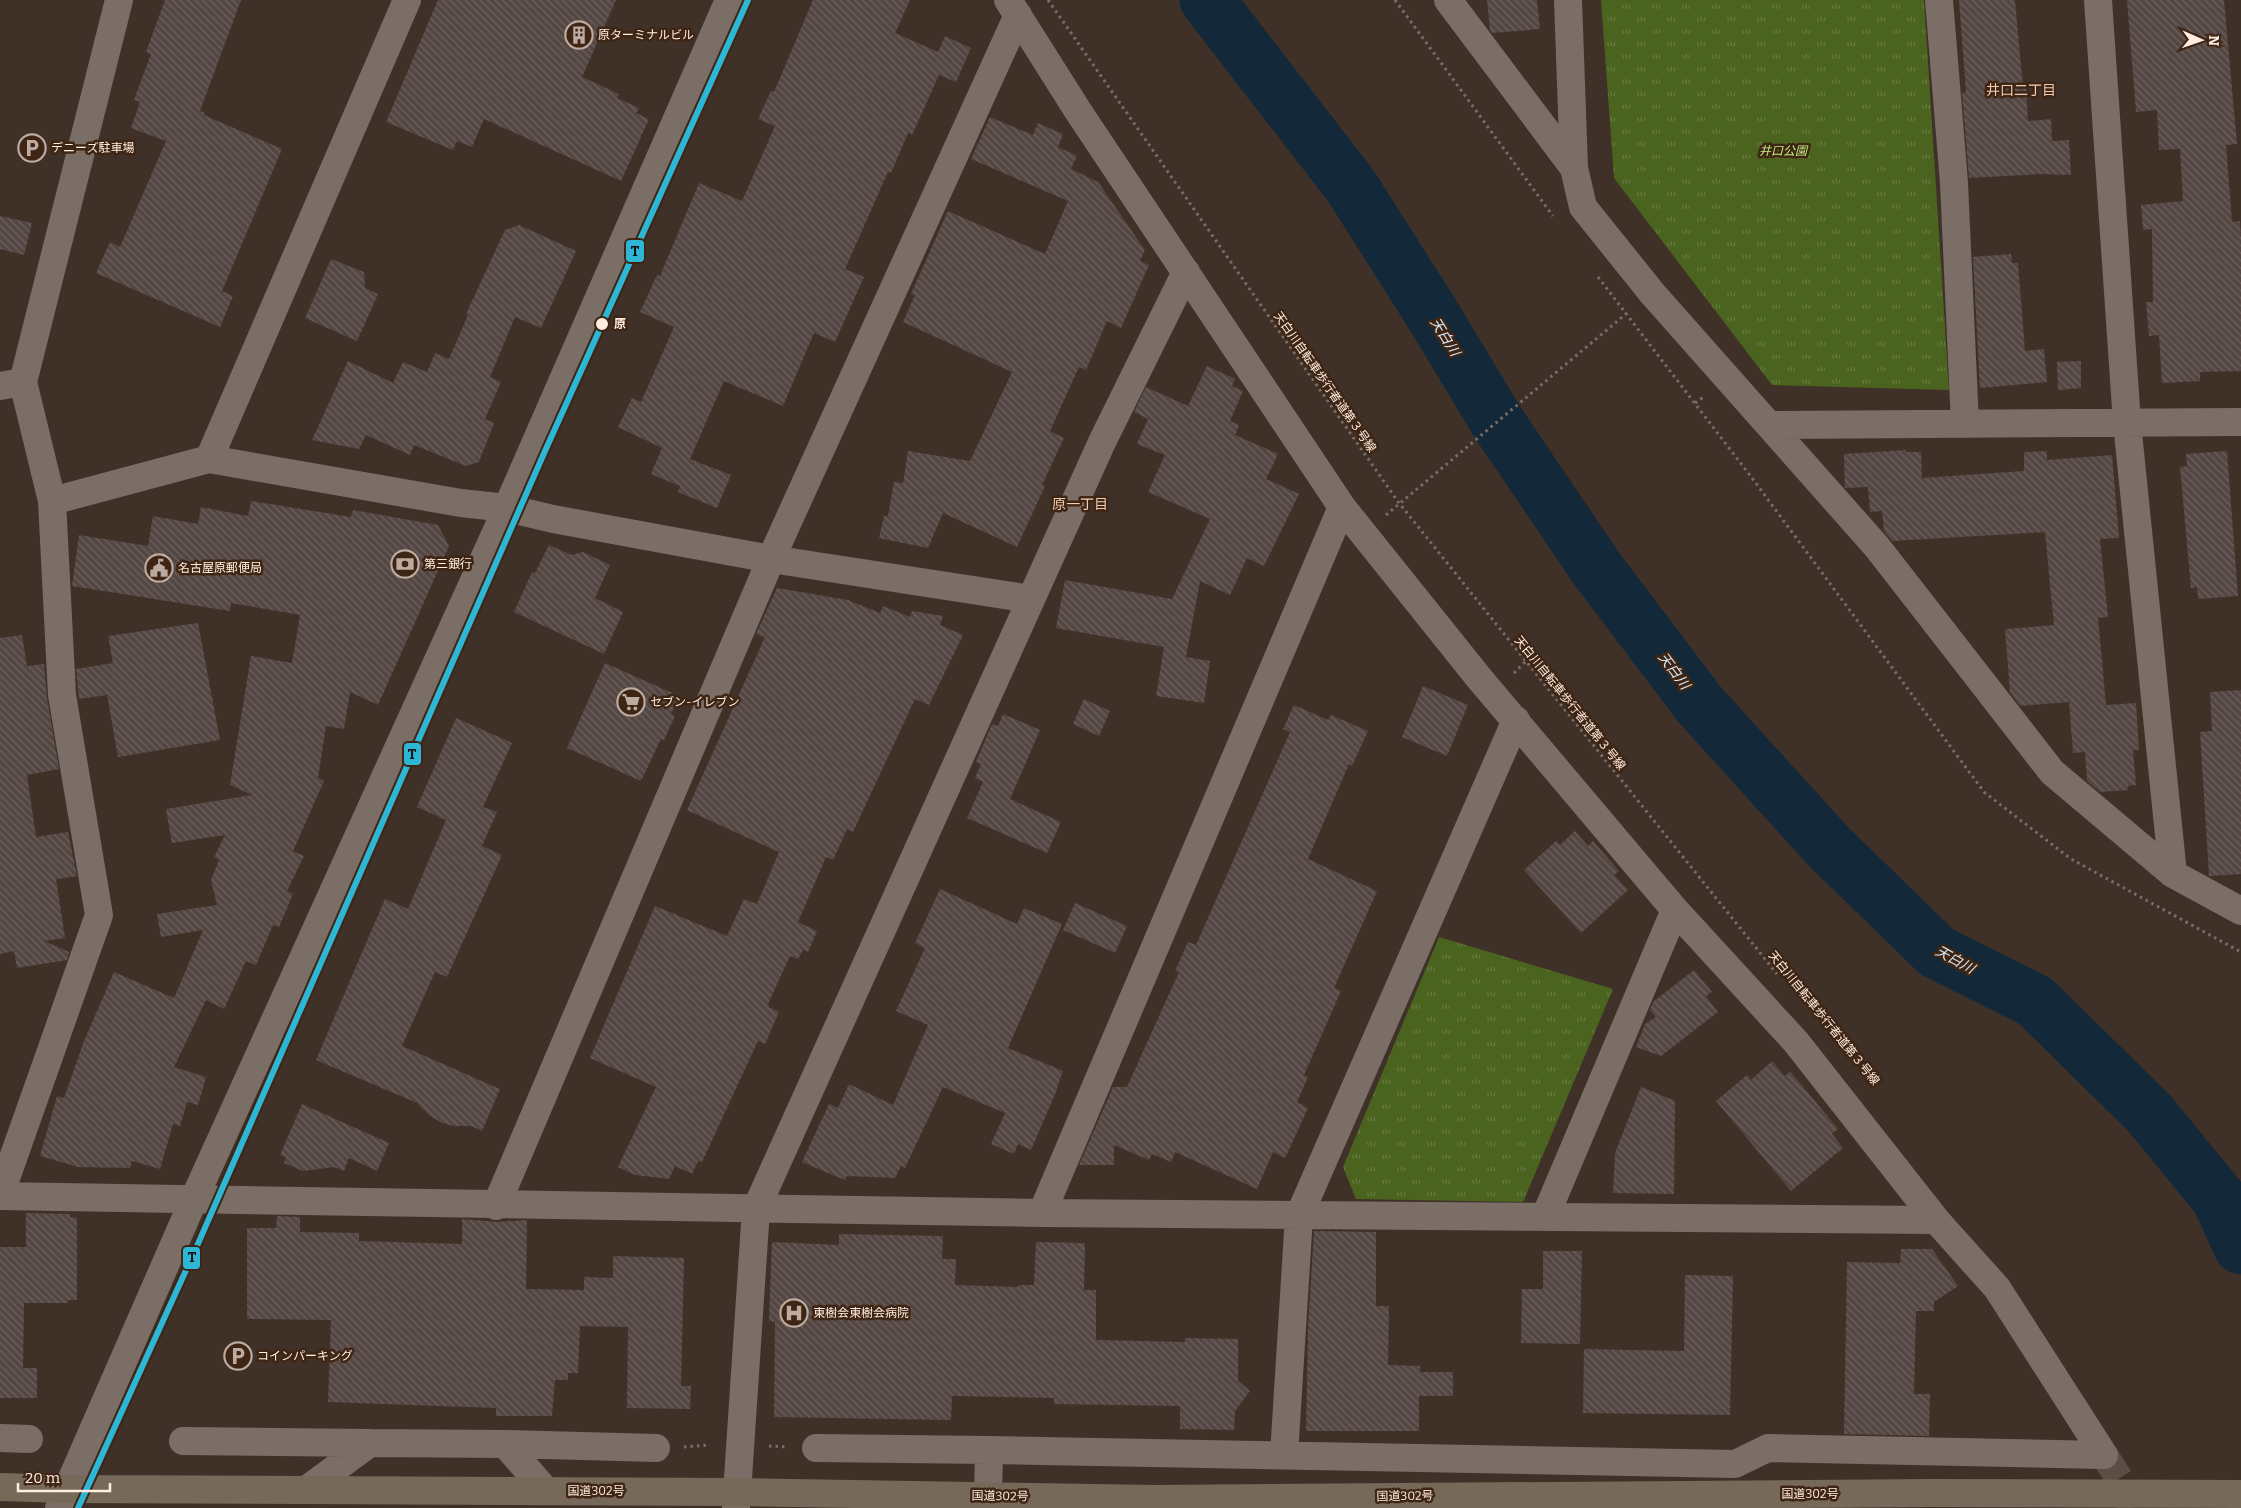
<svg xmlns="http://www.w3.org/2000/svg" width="2241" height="1508" viewBox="0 0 2241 1508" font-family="Bitter,'Noto Sans JP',serif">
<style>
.park{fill:url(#park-tufts)}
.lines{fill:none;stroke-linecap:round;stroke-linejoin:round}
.stream{stroke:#132939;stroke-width:9}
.river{stroke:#132939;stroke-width:55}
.building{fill:url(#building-back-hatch)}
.minor-tunnel{stroke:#5d4d44;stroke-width:28;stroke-dasharray:28 14;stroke-linecap:butt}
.path{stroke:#7a6e68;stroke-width:3;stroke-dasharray:2.5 4;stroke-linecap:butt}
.minor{stroke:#7a6e67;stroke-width:28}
.highway{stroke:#776959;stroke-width:28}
.metro-1-casing{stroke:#3f2513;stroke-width:10}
.metro-1{stroke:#2db6d5;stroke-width:6}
.stop-dot{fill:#ffede1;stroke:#3f2513;stroke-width:2}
.labels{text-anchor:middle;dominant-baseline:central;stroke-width:5;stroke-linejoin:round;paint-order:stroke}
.poi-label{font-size:12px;fill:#ffede1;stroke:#3f2513;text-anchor:start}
.park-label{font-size:12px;font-style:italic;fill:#bdee80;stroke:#3f2513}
.stop-label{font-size:12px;font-weight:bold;fill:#ffede1;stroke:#3f2513;text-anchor:start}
.street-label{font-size:12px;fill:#ffede1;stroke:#3f2513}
.neighbourhood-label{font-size:14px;fill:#efccb6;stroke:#3f2513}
.water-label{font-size:14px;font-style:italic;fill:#d5e7f7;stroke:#3f2513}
.line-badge{stroke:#3f2513;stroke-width:2}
.pale-badge-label{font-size:14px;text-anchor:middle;font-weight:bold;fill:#111}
</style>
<defs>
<pattern id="park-tufts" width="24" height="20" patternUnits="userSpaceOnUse" patternTransform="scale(1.25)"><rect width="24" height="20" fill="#4a631e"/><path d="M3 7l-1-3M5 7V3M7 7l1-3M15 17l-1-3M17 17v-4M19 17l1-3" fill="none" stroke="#657a3e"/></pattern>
<pattern id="building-back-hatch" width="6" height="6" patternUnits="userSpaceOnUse" patternTransform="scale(1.25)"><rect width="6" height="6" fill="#534643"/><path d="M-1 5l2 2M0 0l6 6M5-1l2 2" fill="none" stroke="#6d615e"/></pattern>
</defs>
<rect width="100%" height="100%" fill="#403128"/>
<path class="park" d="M1601,0h323l25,390 -177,-5 -158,-207z
M1439,937l174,52 -90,213 -167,-3 -13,-32z"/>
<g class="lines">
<path class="stream" d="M2218,1197l23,2"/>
<path class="river" d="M1207,0l144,186 80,126 67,111 99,146 103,136 129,142 108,105 98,49 114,112 69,84 23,50"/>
</g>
<path class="building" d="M165,0h76l-41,111 5,2 -1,2 78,34 -60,142 11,5 -13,31 -124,-54 14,-31 10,5 46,-106 -35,-13 9,-26 -6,-2 17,-46 -5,-2z
M438,0h178l-34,77 37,17 -2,4 22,10 -3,5 13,6 -28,62 -137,-62 -12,28 -15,-6 -4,9 -67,-28z
M813,0h97l-15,33 43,19 7,-16 26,12 -15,34 -17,-7 -27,60 -4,-2 -17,40 -3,-1 -43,97 19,8 -29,65 -21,-9 -31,73 -59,-25 -34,78 41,16 -14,33 -39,-16 2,-6 -29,-12 11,-26 -44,-21 14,-29 9,4 33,-75 -34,-15 17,-37 3,1 39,-93 43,18 33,-75 -17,-7 13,-28 3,1z
M1487,0h50l3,29 -48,4 -2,-3z
M1959,0h56l8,88 3,-1 2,34 23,-2 1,22 17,-1 2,35 -29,-1 -73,4 -7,-85 4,-1z
M2127,0h97l13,144 -11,1 6,77 8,-1 1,17v133l-41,1v9l-38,2 -3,-48 -10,1 -3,-34h7l-1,-73 -9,1 -2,-25 42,-4 -3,-52 -21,1 -2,-40 -21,2z
M990,117l43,18 5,-12 25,11 -5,13 19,9 -6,13 27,13 47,68 -5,11 9,4 -28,63 -14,-7 -21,49 -7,-3 -29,64 14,7 -22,47 3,1 -28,61 -74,-34 -15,35 -49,-10 5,-22h4l6,-34 9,1 5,-32 62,10 42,-89 -109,-50 12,-27 -4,-1 37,-83 97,43 23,-53 -97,-42z
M0,216l32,7 -8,32 -24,-6z
M519,225l57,26 -35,77 -26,-11 -25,60 11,5 -16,37 9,4 -15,39 -13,4 -52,-21 -4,10 -44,-20 -7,14 -47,-9 36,-79 45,22 10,-21 24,10 8,-19 14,6 19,-44 -2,-1 39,-84z
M2011,254l1,9h6l7,88 19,-2 3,33 -67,6 -7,-131z
M331,259l33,13 1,16 13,6 -21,47 -52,-23z
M2081,361v27l-23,2 -1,-28z
M1207,366l28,13 -3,7 11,5 -13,30 9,4 -4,10 43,19 -12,25 33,15 -35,72 -17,-8 -17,37 -30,-14 -14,76 24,4 -6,42 -48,-7 8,-49 -108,-19 9,-48 107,19 38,-80 -62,-27 17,-37 -28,-11 11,-25 -14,-7 12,-25 42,19z
M1906,450v2h15l1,26 102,-7v-19l23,-1v9l65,-5 7,83 -19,1 8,78 -10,1 8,87 30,-2 3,47h-6l3,35 -8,1v4l-28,2 -13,-11 -2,-29 -12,1 -4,-51 -49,4 -10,-14 -5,-63 49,-4 -9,-93 -153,9 -8,-10 -2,-20 -12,1 -2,-25 -23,1 -1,-34z
M2227,451l11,145 -40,3 -1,-12 -6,1 -11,-121 7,-1 -1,-12z
M251,501l100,16 2,-7 85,15 11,21 -71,159 -28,-13 -6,37 -18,-3 -8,52 6,3 -31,70 11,5 -17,35 6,3 -14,33 -6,-2 -17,40 -10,-4 -22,48 -18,-9 -32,67 32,10 -8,28 -11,-3 -7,24 -7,-2 -13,45 -28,-8 -2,7 -52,-1 -38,-11 17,-60 7,2 20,-57 30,-69 60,26 29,-68 -42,7 -4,-23 60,-9 -6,-25 8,-20 -5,-3 11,-22 -53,8 -6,-34 86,-14 -22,-10 21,-129 41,7 8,-48 -69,-12 -1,8 -158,-25 7,-51 69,11 5,-30 45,8 3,-17 47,9z
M549,545l22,10 12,-3 27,13 -15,33 28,14 -19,42 -90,-42 18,-40 3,1z
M777,588l71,12 32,13 3,-7 27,11 2,-6 31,5 -3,9 23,10 -34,70 -14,-6 -62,133 -6,-3 -14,31 -7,-3 -28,65 19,9 -9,21 -5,-2 -5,9 -8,-3 -22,48 1,3 10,5 -14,32 -7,-3 -56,121 -4,-1 -6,13 -17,-8 -6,13 -34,-4 -17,-8 38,-80 -66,-29 65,-152 72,30 17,-37 13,5 22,-52 -92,-42 78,-173 -9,-3z
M198,623l22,117 -102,17 -11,-62 -28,4 -3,-30 37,-6 -5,-27z
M22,635l5,31 17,-2 3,34 12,71 -32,6 9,62 32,-5 9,44 -21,3 9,59 -21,3 25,11 -2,8 -50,8 -3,-17 -14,3v-316z
M605,663l74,33 -8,18 4,2 -11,24 -3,-1 -20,42 -74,-33z
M1423,686l45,19 -21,51 -45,-19z
M2241,690v184l-32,2 -9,-144 12,-1 -2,-39z
M1084,699l26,12 -11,25 -26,-12z
M1294,705l34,15 3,-5 37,16 -16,35 -3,-2 -41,95 69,32 -43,97 7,3 -37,84 4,2 -11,25 11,6 -23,50 -12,-6 -16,37 -82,-37 -4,10 -19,-8 -3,6 -35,-15v20h-35l34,-78h14l52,-115 -4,-1 13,-29 8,3 94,-213 -7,-3z
M1003,714l37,16 -30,69 51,23 -14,31 -80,-35 16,-36 -8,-4 6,-14 -5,-2 16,-38 6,2z
M456,718l56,25 -29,64 14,5 -15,34 20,9 -55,122 -12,-5 -33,74 98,43 -18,42 -11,-5h-17l-12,-3 -13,-8 -12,-12 -101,-43 69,-161 23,10 38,-89 -29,-13z
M1575,831l13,15 5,-5 26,30 -5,4 14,15 -47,43 -57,-63 32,-29 4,4z
M940,889l77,35 7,-16 38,16 -54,124 55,23 -6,16h1l-27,63 -13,-6 -4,10 -23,-10 14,-31 -62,-26 -38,81 -4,-2 -6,12 -48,-2 -2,4 -43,-18 27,-58 9,4 11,-24 44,21 35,-80 -32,-14 29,-63 -10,-5z
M1075,903l52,23 -12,27 -52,-23z
M1694,970l18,22 -6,4 12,16 -57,44 -25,-9 9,-23 11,-7 -6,-7 3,-8z
M1772,1061l13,15 5,-5 48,58 -6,5 11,14 -52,43 -75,-90 31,-26 4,5z
M1641,1087l34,14 -1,93 -61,-1 2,-40z
M302,1104l87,39 -12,28 -28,-13 -5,13 -10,-4 -31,4 -19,-8 2,-6 -6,-2z
M26,1213l44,1v3l7,1v82h-9v3h-44l-1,65h14v30h-37v-151h26z
M277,1216l23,1v15l59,1v8l103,3v-25l35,3 30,-2 -1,69 58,1v-13l29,1v-22l71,2 -3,128h10l-1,23 -63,-1 1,-81 -48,-1 -2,47h-10v7h-13l-3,36h-56v-8l-168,-6 3,-82 -84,-1v-91h29z
M1314,1231l62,1v74h13l-1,59 32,1v6h33v24h-34v35h-113l2,-103z
M839,1234l104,2 -1,23h14l-1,26 63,2v-2h16l2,-43 49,1 -1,47h12v50l89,2v-4l53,1v42l12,10 -15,20 -1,19 -54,-1v-23l-126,-2v-6l-48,-1 -54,-1 -1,24 -177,-3 1,-95 -6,-1 3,-79 67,3z
M1901,1249h31l26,37 -24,16v9h-18l-2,83h16l-1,42 -85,-2 3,-172 53,1z
M1543,1251h39l-2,93 -59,-1 1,-54h21z
M1685,1275l48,1 -3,139 -147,-2 1,-64 100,2z"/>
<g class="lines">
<path class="minor-tunnel" d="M2104,1455l18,28 11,25"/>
<path class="path" d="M1048,0l351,503 378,471
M1395,0l158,216
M1598,277l154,201 232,314 87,67 170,93
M1695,403l10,-7
M1386,515l241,-202
M1514,673l12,-12
M769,1446l19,1
M684,1447l26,-2"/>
<path class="minor" d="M119,0l-96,382 29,119 157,-42 252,44 46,5 46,11 218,40 260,40
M1008,0l70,111 264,396 137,171 196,232 121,132 140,178 61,68 107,167
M1448,0l126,168
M1568,0l6,168 9,39 69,86 225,254 175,225 121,102 68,37
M1939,0l15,183 11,241
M2098,0l29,423 46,451
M0,386l23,-4
M1769,425l472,-3
M209,459l198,-459
M0,1195l99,-280 -37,-220 -10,-194
M0,1196l1042,17 894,7
M496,1206l275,-647 247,-544
M1042,1213l300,-706
M1545,1217l130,-307
M0,1438l29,1
M183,1441l187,2
M505,1444l151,4
M816,1448l173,2
M1284,1455l15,-239 217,-496
M306,1490l64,-47 135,1 41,47
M988,1496l1,-46 746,14 33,-16 336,7
M59,1508l135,-309 313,-691 222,-508
M736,1508l20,-299 346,-767 84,-170"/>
<path class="highway" d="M0,1487l67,2 670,3 418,7 774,-6 312,1"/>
<g class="metro-1-casing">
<path id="metro-1" d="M78,1508l119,-262 348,-795 203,-451"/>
</g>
<use href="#metro-1" class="metro-1"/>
</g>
<defs>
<g id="building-ring" transform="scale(1.4375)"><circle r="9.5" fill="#3f2513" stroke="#bcaba0" stroke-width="1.5"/><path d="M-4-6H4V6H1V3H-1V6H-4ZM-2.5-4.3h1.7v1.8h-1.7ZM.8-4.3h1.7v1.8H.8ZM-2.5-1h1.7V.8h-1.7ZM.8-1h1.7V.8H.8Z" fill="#bcaba0"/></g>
<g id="parking-ring" transform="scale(1.4375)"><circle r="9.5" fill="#3f2513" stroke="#bcaba0" stroke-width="1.5"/><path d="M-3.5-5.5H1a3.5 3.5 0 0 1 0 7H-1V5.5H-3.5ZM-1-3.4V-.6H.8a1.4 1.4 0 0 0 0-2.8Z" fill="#bcaba0"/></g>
<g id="bank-ring" transform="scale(1.4375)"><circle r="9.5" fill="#3f2513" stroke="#bcaba0" stroke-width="1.5"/><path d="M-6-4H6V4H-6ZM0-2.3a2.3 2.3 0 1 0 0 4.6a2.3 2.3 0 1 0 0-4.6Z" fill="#bcaba0"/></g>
<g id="civic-ring" transform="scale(1.4375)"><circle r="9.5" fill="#3f2513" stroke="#bcaba0" stroke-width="1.5"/><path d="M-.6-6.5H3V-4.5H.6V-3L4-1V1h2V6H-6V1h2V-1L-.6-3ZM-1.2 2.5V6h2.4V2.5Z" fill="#bcaba0"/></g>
<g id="supermarket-ring" transform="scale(1.4375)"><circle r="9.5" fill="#3f2513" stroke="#bcaba0" stroke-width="1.5"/><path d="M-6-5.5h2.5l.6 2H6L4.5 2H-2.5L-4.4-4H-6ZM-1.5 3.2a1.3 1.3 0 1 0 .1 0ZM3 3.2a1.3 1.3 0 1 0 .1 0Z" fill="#bcaba0"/></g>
<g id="hospital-ring" transform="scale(1.4375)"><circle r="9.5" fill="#3f2513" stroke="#bcaba0" stroke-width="1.5"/><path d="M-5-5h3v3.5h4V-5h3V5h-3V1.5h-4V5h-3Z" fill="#bcaba0"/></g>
</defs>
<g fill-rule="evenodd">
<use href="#building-ring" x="579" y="35"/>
<use href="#parking-ring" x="32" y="148"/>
<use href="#bank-ring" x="405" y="564"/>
<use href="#civic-ring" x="159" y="568"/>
<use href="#supermarket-ring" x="631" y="702"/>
<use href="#hospital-ring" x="794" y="1313"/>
<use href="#parking-ring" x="238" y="1356"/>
</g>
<circle class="stop-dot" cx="602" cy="324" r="7"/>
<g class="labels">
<g class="poi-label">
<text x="598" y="35">原ターミナルビル</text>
<text x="51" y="148">デニーズ駐車場</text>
<text x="424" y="564">第三銀行</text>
<text x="178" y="568">名古屋原郵便局</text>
<text x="650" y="702">セブン-イレブン</text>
<text x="813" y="1313">東樹会東樹会病院</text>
<text x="257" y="1356">コインパーキング</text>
</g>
<g class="park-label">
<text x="1783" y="151">井口公園</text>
</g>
<g class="stop-label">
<text x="614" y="324">原</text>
</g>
<g class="street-label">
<text transform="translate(1325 382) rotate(55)">天白川自転車歩行者道第３号線</text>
<text transform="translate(1570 703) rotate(51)">天白川自転車歩行者道第３号線</text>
<text transform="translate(1824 1018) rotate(51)">天白川自転車歩行者道第３号線</text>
<text x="596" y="1491">国道302号</text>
<text x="1810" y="1494">国道302号</text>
<text transform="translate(1000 1496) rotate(1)">国道302号</text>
<text transform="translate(1405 1496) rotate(-1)">国道302号</text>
</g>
<g class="neighbourhood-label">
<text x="2021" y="90">井口二丁目</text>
<text x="1080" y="504">原一丁目</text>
</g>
<g class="water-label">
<text transform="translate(1445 337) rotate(58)">天白川</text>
<text transform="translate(1674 671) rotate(53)">天白川</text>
<text transform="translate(1955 960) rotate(29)">天白川</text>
</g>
</g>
<g class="line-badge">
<rect x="625" y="239" width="20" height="24" rx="5" fill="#2db6d5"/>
<rect x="403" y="742" width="19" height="24" rx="5" fill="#2db6d5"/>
<rect x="182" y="1246" width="19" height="24" rx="5" fill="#2db6d5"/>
</g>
<g class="pale-badge-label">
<text x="635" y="256">T</text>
<text x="412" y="759">T</text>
<text x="192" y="1262">T</text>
</g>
<g transform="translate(2201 40) rotate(92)" stroke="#3f2513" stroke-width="4" paint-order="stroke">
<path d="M0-4L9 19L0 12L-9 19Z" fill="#ffede1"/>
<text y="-8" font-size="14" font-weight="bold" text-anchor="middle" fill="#ffede1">N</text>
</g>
<path d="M18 1483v8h92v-8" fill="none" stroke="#ffede1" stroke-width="2.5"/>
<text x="25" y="1483" font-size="15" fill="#ffede1" stroke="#3f2513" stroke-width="4" paint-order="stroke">20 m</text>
</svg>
